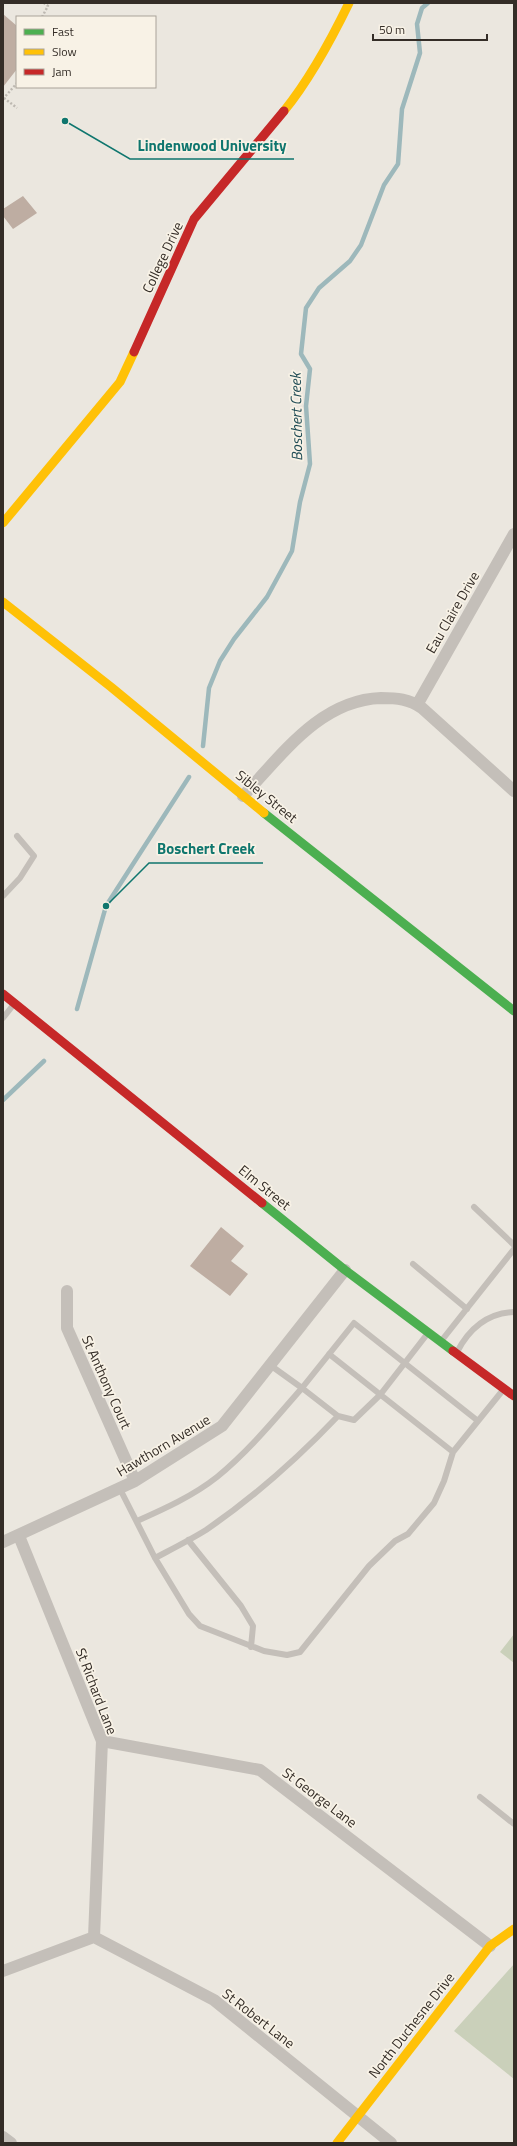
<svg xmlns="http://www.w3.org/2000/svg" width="517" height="2146" viewBox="0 0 517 2146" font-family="'Titillium Web',sans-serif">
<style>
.green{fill:#cad0ba}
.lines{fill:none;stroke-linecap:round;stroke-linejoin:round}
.stream{stroke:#9db8bb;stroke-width:4.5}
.building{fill:#beada2}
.path{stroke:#bdb8b1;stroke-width:2.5;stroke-dasharray:2 2;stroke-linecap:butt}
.lane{stroke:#c4bfb9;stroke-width:6}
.street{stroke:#c4bfb9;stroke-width:12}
.fast{stroke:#4caf50;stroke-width:9}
.slow{stroke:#ffc107;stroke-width:9}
.jam{stroke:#c62828;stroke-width:9}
.labels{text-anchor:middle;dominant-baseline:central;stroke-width:3.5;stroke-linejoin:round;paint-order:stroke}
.street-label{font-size:14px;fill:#342d27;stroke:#f8f2e6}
.water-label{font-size:15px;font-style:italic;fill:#1f4b54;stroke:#f8f2e6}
.leader{fill:none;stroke:#0f766e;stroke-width:1.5}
.callout-dot{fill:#0f766e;stroke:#f8f2e6;stroke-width:1.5}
.callout-label{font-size:15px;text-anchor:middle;font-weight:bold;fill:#0f766e;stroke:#f8f2e6;stroke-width:3.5;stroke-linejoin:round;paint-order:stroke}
</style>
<rect width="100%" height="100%" fill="#ebe7df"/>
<path class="green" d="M514,1634v29l-14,-11z
M514,1964v115l-60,-48z"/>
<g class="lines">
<path class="stream" d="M203,746l6,-58 11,-27 14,-22 33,-42 25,-46 8,-49 10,-38 -4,-58 4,-37 -9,-15 5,-46 13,-20 31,-27 11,-16 23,-60 14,-21 4,-55 18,-56 -3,-29 5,-16 6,-5
M77,1009l29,-103 83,-129
M3,1100l41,-39"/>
</g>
<path class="building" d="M3,14l14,12v43l-14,18z
M23,196l14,17 -24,16 -10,-13v-7z
M221,1227l23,19 -13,15 17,13 -18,22 -40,-30z"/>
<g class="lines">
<path class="path" d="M42,17l6,-11 -4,-3
M4,98l13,10
M3,99l14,-16"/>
<path class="lane" d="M3,896l17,-18 14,-22 -17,-20
M3,1018l11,-14
M474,1207l40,38
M413,1264l54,45
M442,1340l72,-91
M457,1352c12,-23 30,-39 57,-40
M329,1354l124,98
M270,1365l32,23 52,-65 124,98
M120,1489l35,69 34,56 11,12 64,25 23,4 13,-3 69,-86 26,-25 13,-7 26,-31 10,-22 9,-29 50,-62
M137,1521c27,-12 56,-25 80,-44 32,-26 58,-58 85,-89l36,28 16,4 26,-25 48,-62
M188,1540l53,66 12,20 -2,21
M155,1558c17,-9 35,-18 51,-28 48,-33 92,-72 132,-114
M480,1797l34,27"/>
<path class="street" d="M417,705l97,-171
M243,796c39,-41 77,-96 138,-98 16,0 28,1 41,10l92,83
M67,1291v37l68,153
M19,1536l83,205 -8,196
M3,1542l132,-61 87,-55 123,-156
M102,1741l158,29 230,176
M94,1937l120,63 177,143
M3,1971l91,-34
M3,2137l8,6"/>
<path class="fast" d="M264,813l250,198
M262,1203l83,67 108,81"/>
<path class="slow" d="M284,111c26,-32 47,-71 65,-108
M3,523l117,-141 14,-30
M3,602l108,85 153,126
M337,2143l153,-197 24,-17"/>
<path class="jam" d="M134,352l60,-133 90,-108
M3,994l259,209
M453,1351l61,45"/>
</g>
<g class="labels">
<g class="street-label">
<text transform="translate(162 257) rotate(-65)">College Drive</text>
<text transform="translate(452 612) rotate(-60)">Eau Claire Drive</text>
<text transform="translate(267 796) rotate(39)">Sibley Street</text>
<text transform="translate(265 1187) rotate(39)">Elm Street</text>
<text transform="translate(107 1382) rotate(66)">St Anthony Court</text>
<text transform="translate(163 1445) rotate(-31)">Hawthorn Avenue</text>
<text transform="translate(97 1691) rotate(69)">St Richard Lane</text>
<text transform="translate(320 1797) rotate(37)">St George Lane</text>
<text transform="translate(259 2018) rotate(38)">St Robert Lane</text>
<text transform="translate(411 2025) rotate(-52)">North Duchesne Drive</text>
</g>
<g class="water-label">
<text transform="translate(296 417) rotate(-91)">Boschert Creek</text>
</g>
</g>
<path class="leader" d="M65 121L130 159H294M106 906L149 863H263"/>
<g class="callout-dot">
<circle cx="65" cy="121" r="4"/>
<circle cx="106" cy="906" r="4"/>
</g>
<g class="callout-label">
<text x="212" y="151">Lindenwood University</text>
<text x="206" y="854">Boschert Creek</text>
</g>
<rect width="517" height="2146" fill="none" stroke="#342d27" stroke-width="8"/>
<rect x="16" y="16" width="140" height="72" fill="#f8f2e6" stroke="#aaa39a"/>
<rect x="24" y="29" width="20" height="6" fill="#4caf50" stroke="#aaa39a"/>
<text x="52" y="36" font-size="12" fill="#342d27">Fast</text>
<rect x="24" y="49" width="20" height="6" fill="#ffc107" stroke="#aaa39a"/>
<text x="52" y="56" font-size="12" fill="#342d27">Slow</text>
<rect x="24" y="69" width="20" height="6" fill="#c62828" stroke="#aaa39a"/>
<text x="52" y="76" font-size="12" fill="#342d27">Jam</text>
<path d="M373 34v6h114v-6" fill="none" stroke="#342d27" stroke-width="2"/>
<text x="379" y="34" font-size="12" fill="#342d27" stroke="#f8f2e6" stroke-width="3" paint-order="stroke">50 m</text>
</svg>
